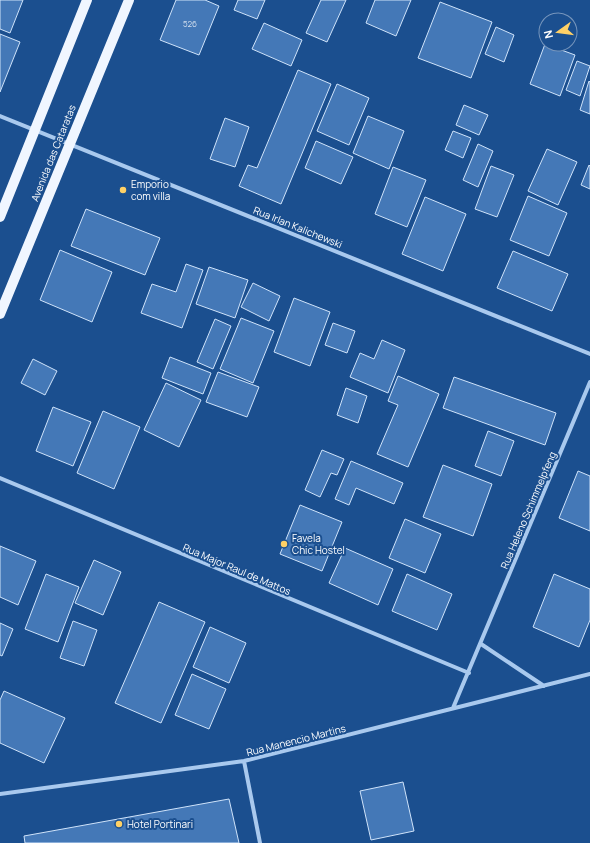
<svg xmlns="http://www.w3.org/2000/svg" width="590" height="843" viewBox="0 0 590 843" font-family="Manrope,sans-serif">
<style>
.building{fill:#4478b7;stroke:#cfe3fa}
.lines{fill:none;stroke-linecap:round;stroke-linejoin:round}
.street{stroke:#a9c9ee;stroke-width:4}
.primary{stroke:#f0f6ff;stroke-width:10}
.poi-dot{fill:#ffd166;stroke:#1b4f8f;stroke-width:1.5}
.labels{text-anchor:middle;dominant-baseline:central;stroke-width:4;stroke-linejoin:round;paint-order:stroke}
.number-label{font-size:8px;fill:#d0dded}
.street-label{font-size:10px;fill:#fff;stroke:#1b4f8f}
.poi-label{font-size:10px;fill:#fff;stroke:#1b4f8f;text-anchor:start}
</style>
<rect width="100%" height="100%" fill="#1b4f8f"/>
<path class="building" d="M0,0h23l-13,33 -10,-4z
M176,0h29l14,6 -20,49 -39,-15z
M238,0h27l-8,19 -23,-9z
M321,0h25l-19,42 -21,-9z
M375,0h36l-15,36 -30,-13z
M440,2l52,20 -21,56 -53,-20z
M264,23l38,17 -11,26 -39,-17z
M496,27l18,8 -10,27 -19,-8z
M0,34l20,8 -20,50z
M545,44l30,11 -15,41 -30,-12z
M577,61l13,5 -10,30 -14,-6z
M298,70l33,14 -50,120 -42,-18 9,-21 9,3z
M589,81l1,1v32l-10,-4z
M337,84l32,14 -20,47 -32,-14z
M464,105l24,10 -9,20 -23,-10z
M368,116l36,15 -15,38 -36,-16z
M225,118l24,9 -14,40 -25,-8z
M453,131l18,7 -8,20 -18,-8z
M316,141l37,16 -12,27 -36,-16z
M478,144l15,7 -15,36 -15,-7z
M547,149l30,13 -19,43 -30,-14z
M589,165l1,1v23l-9,-4z
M491,166l23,9 -17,42 -22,-8z
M393,167l33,13 -19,47 -32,-13z
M528,196l39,17 -18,43 -39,-16z
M425,197l41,17 -23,57 -41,-17z
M86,209l74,29 -15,37 -74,-29z
M60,250l52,22 -20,50 -52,-22z
M513,251l55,23 -16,37 -55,-23z
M186,264l17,6 -21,58 -41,-15 11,-29 24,8z
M209,267l39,13 -13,38 -39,-14z
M253,283l27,13 -11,25 -28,-14z
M294,298l36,14 -20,54 -36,-14z
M241,318l33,13 -21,52 -33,-14z
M215,319l16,7 -18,43 -16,-7z
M333,323l22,8 -8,22 -22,-8z
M382,340l23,10 -17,43 -38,-16 10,-24 14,6z
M170,357l41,16 -8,21 -41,-16z
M33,359l24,12 -12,24 -24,-12z
M218,372l41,15 -12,30 -41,-15z
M398,376l41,18 -31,73 -31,-13 21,-49 -10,-4z
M454,377l102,36 -11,32 -102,-37z
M166,383l35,17 -22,47 -35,-17z
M346,388l21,8 -9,27 -21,-8z
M53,407l38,15 -18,44 -37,-15z
M103,411l37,16 -26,62 -37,-16z
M488,431l26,10 -13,35 -26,-10z
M322,450l22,9 -7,16 -6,-2 -11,24 -15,-7z
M351,461l52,22 -9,21 -38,-16 -7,17 -14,-6z
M443,465l49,19 -19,52 -50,-19z
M578,471l12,5v55l-31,-13z
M300,505l42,17 -20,49 -42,-17z
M405,519l36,15 -16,39 -36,-15z
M0,546l36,15 -18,44 -18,-8z
M345,548l48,21 -15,36 -49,-22z
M94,560l27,12 -18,43 -28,-12z
M46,574l33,13 -21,55 -33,-13z
M407,574l45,20 -15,36 -45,-19z
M554,574l36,15v31l-11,27 -46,-20z
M159,602l46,20 -44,101 -46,-20z
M73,621l24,9 -13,36 -24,-8z
M0,623l13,6 -11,27 -2,-1z
M210,627l36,16 -17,40 -36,-16z
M192,674l34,15 -17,40 -34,-14z
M4,691l61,27 -21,45 -44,-20v-43z
M403,782l11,49 -43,9 -11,-49z
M229,799l10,44h-214l-1,-7z"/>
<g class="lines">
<path class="street" d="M0,116l590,238
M0,478l469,195
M481,644l63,42
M453,708l137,-326
M244,761l16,82
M0,794l244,-33 346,-87"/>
<path class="primary" d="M0,217l87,-217
M0,314l129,-314"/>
</g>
<g class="poi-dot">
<circle cx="123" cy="190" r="4"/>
<circle cx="284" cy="544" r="4"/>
<circle cx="119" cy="824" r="4"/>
</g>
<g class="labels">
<g class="number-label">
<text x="190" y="23">526</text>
</g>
<g class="street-label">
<text transform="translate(53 153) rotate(-68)">Avenida das Cataratas</text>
<text transform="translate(298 227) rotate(22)">Rua Irlan Kalichewski</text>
<text transform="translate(528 510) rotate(-67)">Rua Heleno Schimmelpfeng</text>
<text transform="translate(237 569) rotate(23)">Rua Major Raul de Mattos</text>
<text transform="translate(296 740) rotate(-14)">Rua Manencio Martins</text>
</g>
<g class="poi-label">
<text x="131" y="184">Emporio<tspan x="131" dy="12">com villa</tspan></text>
<text x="292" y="538">Favela<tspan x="292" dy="12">Chic Hostel</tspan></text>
<text x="127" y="824">Hotel Portinari</text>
</g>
</g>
<g transform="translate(558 32) rotate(256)"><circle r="19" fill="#1b4f8f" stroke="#7695bc"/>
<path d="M0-3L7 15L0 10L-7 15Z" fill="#ffd166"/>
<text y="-6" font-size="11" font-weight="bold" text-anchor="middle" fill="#ffffff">N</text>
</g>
</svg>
